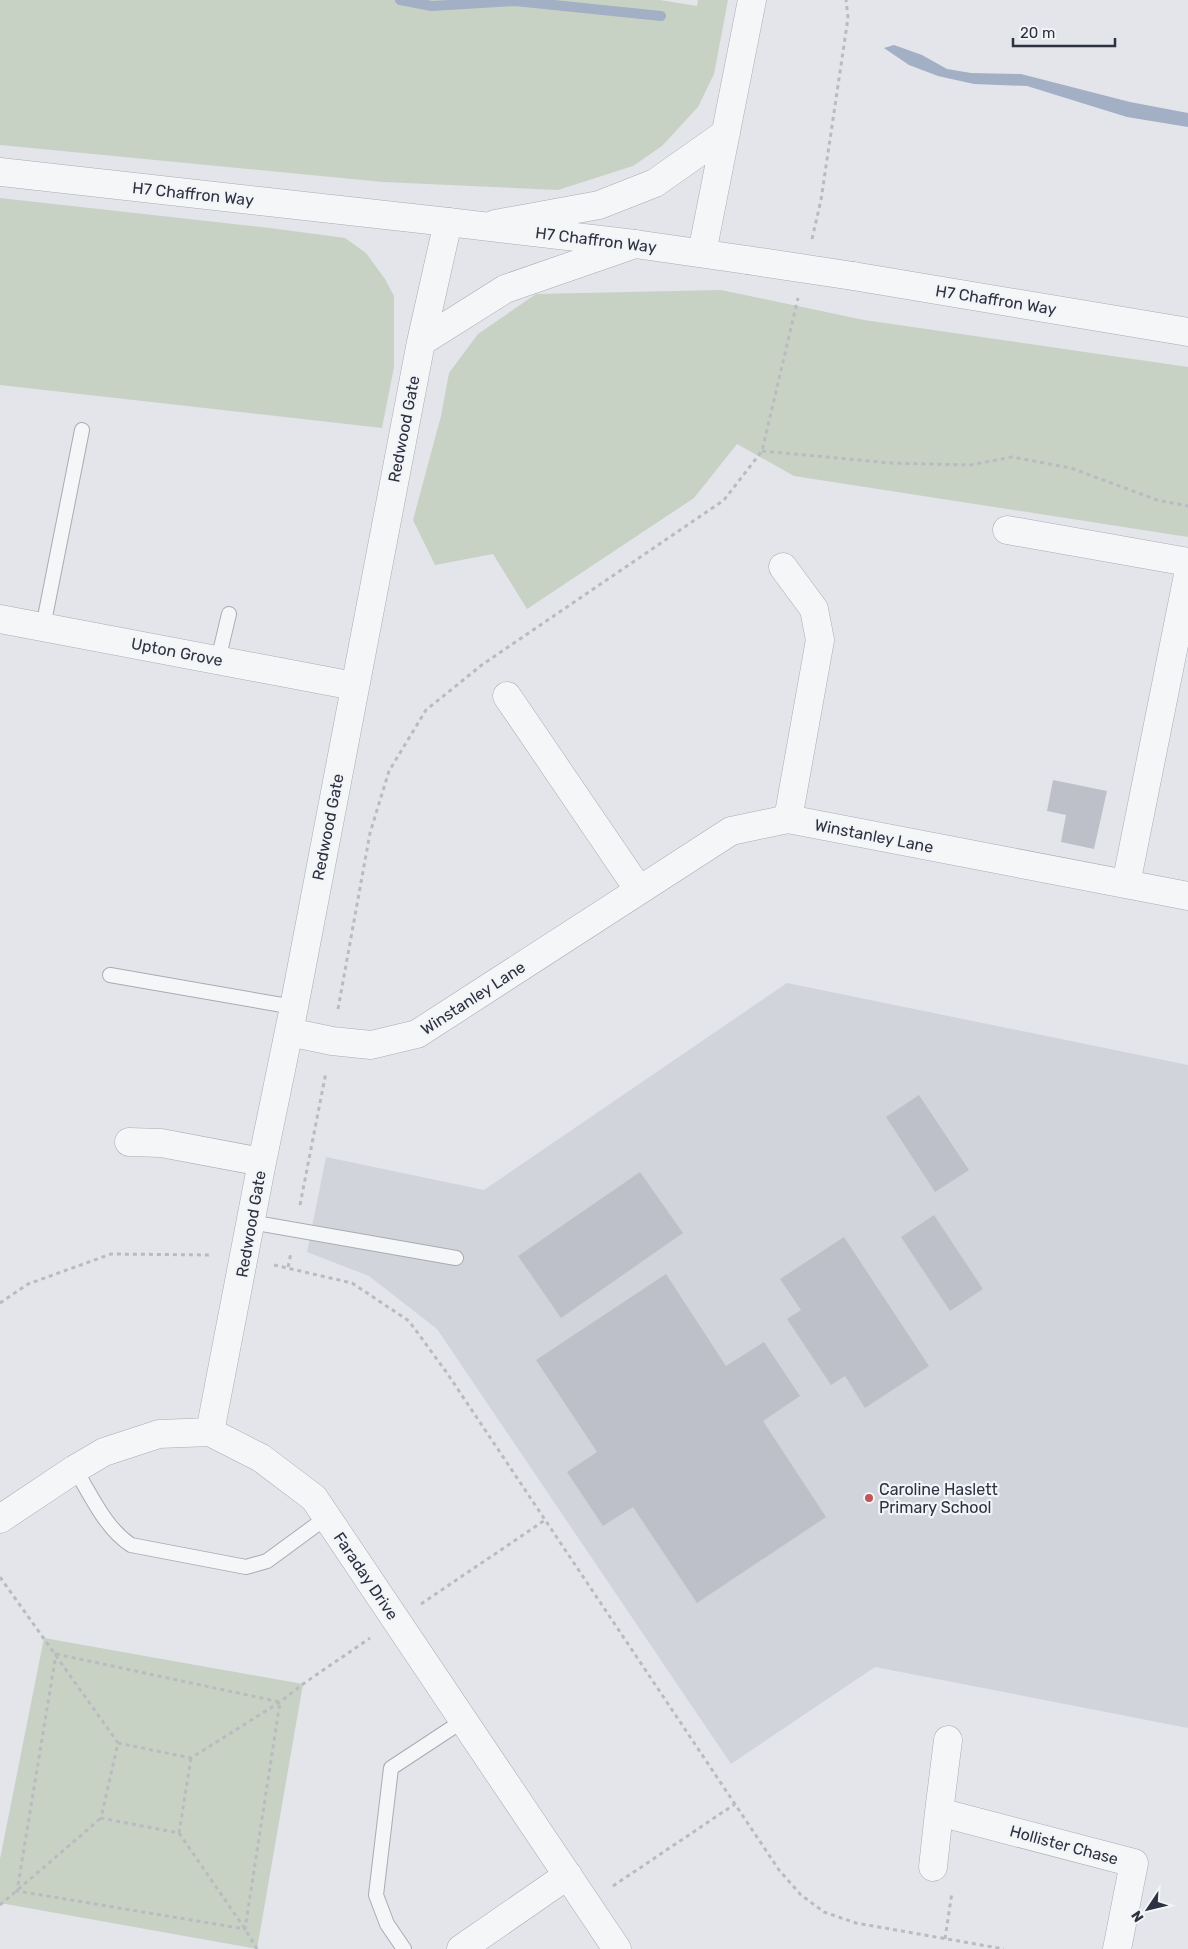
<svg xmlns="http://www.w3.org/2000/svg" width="1188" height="1949" viewBox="0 0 1188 1949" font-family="Rubik,sans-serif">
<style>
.built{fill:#d1d4db}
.green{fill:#c7d2c5}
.water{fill:#a2afc5}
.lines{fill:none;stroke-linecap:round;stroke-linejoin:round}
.stream{stroke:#a2afc5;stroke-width:10}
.building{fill:#bec0c9}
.service-casing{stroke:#a9abb4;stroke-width:16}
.minor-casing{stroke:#a9abb4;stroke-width:29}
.tertiary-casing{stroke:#a9abb4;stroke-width:29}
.path{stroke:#b9bbc1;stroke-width:3;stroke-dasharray:4 4;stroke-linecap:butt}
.service{stroke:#f5f6f8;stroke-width:14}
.minor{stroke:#f5f6f8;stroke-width:28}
.tertiary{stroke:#f5f6f8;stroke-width:28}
.tertiary-bridge-casing{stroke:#a9abb4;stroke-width:29;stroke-linecap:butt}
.tertiary-bridge{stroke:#f5f6f8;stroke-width:28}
.poi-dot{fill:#c05659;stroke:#f2f4f7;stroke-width:2}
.labels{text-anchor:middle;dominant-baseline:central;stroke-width:4.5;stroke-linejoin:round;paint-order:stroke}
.street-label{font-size:16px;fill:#2d3140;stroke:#f2f4f7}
.poi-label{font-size:16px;fill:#2d3140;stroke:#f2f4f7;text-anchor:start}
</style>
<rect width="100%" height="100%" fill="#e3e5ea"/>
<path class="built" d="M787,983l401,82v663l-313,-61 -144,97 -294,-435 -68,-53 -62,-24 19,-95 158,33z"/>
<path class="green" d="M0,0h660l37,6 1,-6h30l-14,74 -16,33 -36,39 -29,20 -75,24 -175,-8 -383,-37z
M0,198l270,30 75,10 21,15 19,26 9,17v71l-12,61 -382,-43z
M721,290l143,30 324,47v170l-394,-61 -57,-32 -43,54 -167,111 -34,-55 -58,11 -22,-45 28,-104 8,-43 29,-39 58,-40z
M44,1638l259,46 -46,265 -257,-46v-44z"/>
<path class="water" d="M894,45l28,10 25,14 24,4 50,1 109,28 58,11v14l-61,-10 -100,-31 -53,-2 -36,-8 -29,-11 -25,-17z"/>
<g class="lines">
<path class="stream" d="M400,0l32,6 83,-5 146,15"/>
</g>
<path class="building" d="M1053,780l54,11 -13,58 -33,-7 5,-27 -19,-4z
M919,1095l50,75 -34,22 -49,-75z
M640,1172l43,61 -122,85 -43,-62z
M934,1215l49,74 -33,22 -49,-74z
M844,1237l85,129 -64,42 -20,-32 -14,9 -44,-66 14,-9 -21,-31z
M666,1274l60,92 38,-24 36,54 -37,25 63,96 -129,86 -64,-96 -30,19 -36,-54 30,-20 -61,-92z"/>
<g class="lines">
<g class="service-casing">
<path id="service" d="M43,627l39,-197
M218,660l11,-46
M110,975l184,32
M251,1222l205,36
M75,1469c16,26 30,59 56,76l115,22 21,-6 60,-44
M404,1949l-17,-25 -11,-29 15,-127 73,-48"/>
</g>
<g class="minor-casing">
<path id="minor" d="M495,224l104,-19 56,-22 71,-50
M702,253l50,-253
M421,342l84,-53 130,-45
M1007,530l181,32
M783,567l31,42 6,31 -32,179
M0,619l354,67
M507,696l132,194
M1126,884l62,-309
M289,1032l43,9 39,4 46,-11 314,-203 57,-12 400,77
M129,1142l32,1 101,19
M210,1432l52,-270 32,-155 127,-665 27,-120
M0,1519l75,-50 29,-17 55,-18 51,-2 51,26 53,40 303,451
M948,1740l-9,72 195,51 -17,86
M933,1867l6,-55
M461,1949l107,-74"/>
</g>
<g class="tertiary-casing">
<path id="tertiary" d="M0,172l448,50 187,22 112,16
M853,276l335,56"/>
</g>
<path class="path" d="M812,239l9,-39 27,-182 -2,-18
M762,451l128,12 80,2 42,-8 59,11 86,32 31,6
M338,1009l32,-176 19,-62 37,-61 57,-46 241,-164 38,-49 36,-153
M300,1205l26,-133
M274,1265l78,18 57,38 38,52 332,497 22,25 23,17 32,11 148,26
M288,1267l3,-14
M0,1303l28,-19 83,-30 102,1
M0,1577l118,166
M421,1604l124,-84
M56,1654l224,48 -35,227 -228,-38z
M191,1758l-12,75 -78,-15 17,-75 73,15 89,-56 23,-18 67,-46
M179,1833l66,96 12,20
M613,1886l122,-82
M0,1905l101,-87
M945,1939l7,-47"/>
<use href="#service" class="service"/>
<use href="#minor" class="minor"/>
<use href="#tertiary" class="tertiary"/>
<g class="tertiary-bridge-casing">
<path id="tertiary-bridge" d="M747,260l106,16"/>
</g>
<use href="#tertiary-bridge" class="tertiary-bridge"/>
</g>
<circle class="poi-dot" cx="869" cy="1498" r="5"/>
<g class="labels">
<g class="street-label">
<text transform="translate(193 194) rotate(6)">H7 Chaffron Way</text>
<text transform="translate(596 240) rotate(7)">H7 Chaffron Way</text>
<text transform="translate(996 300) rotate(9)">H7 Chaffron Way</text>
<text transform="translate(404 429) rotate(-79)">Redwood Gate</text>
<text transform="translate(177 652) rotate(11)">Upton Grove</text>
<text transform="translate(328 827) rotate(-79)">Redwood Gate</text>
<text transform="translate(874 836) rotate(11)">Winstanley Lane</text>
<text transform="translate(473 998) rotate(-33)">Winstanley Lane</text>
<text transform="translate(251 1224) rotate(-80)">Redwood Gate</text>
<text transform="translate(366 1576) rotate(56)">Faraday Drive</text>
<text transform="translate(1064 1845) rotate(15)">Hollister Chase</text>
</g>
<g class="poi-label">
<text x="879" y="1489">Caroline Haslett<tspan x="879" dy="18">Primary School</tspan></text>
</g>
</g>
<g transform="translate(1148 1909) rotate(235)" stroke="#f2f4f7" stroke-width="4" paint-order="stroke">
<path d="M0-4L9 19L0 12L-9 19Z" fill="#2d3140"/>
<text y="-8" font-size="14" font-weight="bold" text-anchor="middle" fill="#2d3140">N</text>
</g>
<path d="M1013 38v8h102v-8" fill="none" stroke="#2d3140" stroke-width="2.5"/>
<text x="1020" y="38" font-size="15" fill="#2d3140" stroke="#f2f4f7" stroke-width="4" paint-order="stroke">20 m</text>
</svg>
